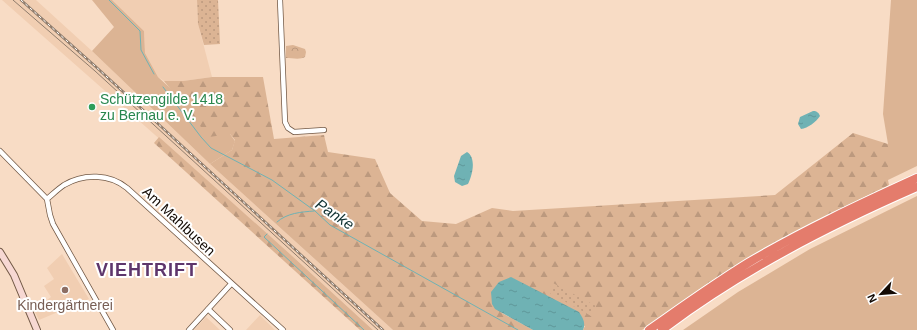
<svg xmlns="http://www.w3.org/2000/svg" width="917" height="330" viewBox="0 0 917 330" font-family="Arial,sans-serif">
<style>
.built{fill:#f1ceb2}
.grass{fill:#dcb494}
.forest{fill:url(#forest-firs)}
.park{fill:url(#park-crowns)}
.garden{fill:url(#garden-dots)}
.water{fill:url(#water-ripples)}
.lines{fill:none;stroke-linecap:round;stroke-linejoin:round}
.stream{stroke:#6fb2b4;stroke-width:1}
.street-casing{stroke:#725946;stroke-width:6}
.secondary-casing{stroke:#725946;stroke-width:8}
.highway-casing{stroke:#fff;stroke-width:10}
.street{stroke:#fff;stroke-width:4.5}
.secondary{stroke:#f7d8d3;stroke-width:6}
.highway{stroke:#e47c6c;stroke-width:8}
.tram{stroke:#8f7c6c;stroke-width:1}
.rail-casing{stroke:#8f7c6c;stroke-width:2.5}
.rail{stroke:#fff;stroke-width:1;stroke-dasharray:3;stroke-linecap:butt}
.leisure-dot{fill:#2e9e5b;stroke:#fff;stroke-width:1.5}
.education-dot{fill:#8d6e63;stroke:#fff;stroke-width:1.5}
.labels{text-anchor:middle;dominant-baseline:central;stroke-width:4;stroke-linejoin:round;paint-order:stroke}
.leisure-label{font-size:14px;fill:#27864d;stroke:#fff;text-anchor:start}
.street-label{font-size:14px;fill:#130a04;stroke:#fff}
.education-label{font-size:14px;fill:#785e54;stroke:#fff}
.water-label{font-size:15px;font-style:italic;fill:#0e3031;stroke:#fff}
.district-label{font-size:18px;font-weight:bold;letter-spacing:1px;fill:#5e366c;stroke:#fff}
</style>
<defs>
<pattern id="forest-firs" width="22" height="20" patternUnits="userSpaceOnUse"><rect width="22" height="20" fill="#dcb494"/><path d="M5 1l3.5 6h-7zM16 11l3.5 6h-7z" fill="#bc997e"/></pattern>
<pattern id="park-crowns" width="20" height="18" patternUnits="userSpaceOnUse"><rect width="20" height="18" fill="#dcb494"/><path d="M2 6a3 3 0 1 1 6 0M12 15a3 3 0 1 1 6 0" fill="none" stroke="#bc997e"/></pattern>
<pattern id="garden-dots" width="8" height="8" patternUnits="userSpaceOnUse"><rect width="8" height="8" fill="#dcb494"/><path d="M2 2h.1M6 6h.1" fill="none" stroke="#bc997e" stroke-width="1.8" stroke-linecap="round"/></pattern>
<pattern id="water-ripples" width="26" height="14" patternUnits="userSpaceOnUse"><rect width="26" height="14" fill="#6fb2b4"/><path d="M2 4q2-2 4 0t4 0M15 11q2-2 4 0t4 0" fill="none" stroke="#5f9899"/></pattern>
</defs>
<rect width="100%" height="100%" fill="#f8dcc5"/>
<path class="built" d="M2,0h34l56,51 118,113 183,166h-20l-83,-76z
M112,0h85l1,24 14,53 -29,4h-19l-6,-4 -13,-24 -1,-22z
M62,254l27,45 -50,21 -5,-10 17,-13 -7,-11 10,-7 -7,-11z
M260,315l15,15h-29z
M206,317l14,13h-26z"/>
<path class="grass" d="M92,0h20l32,31 1,22 13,24 12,11 60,46 5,7 -3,9 -22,14 -118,-113 22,-24z
M891,0h26v166l-29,14v-36l-5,-30z
M917,196v134h-234l55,-38 72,-43z"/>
<path class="forest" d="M212,77h51l11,62 50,-4 4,17 47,7 15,34 32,28 34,3 36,-16 21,3 262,-16 78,-62 35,11v36l1,5 -81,40 -61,34 -43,27 -62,44h-59l2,-4 -85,-14 33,18h-140l-183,-166 22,-14 3,-10 -5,-6 -21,3 -45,-56h19z
M159,137l131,117 83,76h-13l-206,-187z"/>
<path class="park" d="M293,45l12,4 1,3 -1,5c-5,3 -13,1 -19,1v-12z"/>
<path class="garden" d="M197,0h21l2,44 -16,1 -6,-21z
M553,283l43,23 -5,10 -43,-24z"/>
<path class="water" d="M813,111c4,0 6,2 7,5 -4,6 -12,12 -19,13l-3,-5 2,-7z
M467,152c10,6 5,24 1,32l-6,2 -7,-4 -1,-6 7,-20z
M511,277l68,35c4,6 7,11 4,18h-50l-38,-21 -3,-5 -1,-12 8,-10z"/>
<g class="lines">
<path class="stream" d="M109,0l31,31 1,19 13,24
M163,87l38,50 10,11 61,32 43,31 15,14 188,105
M277,222c10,-9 24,-10 37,-11
M267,234l-3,3 100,93"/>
<g class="street-casing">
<path id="street" d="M280,0l5,122 3,6 6,4 30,-2
M0,151l47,48 3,16 3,9 60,106
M47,199c6,-5 11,-10 17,-14 20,-12 46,-11 63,3l156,142
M208,309l22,21
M189,330l42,-46"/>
</g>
<g class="secondary-casing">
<path id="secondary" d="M0,252l14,23 23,55"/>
</g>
<g class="highway-casing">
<path id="highway" d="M649,330c33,-23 65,-46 99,-67 54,-32 112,-59 169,-85
M662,330c78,-59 166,-104 255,-143"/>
</g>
<use href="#street" class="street"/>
<use href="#secondary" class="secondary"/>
<use href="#highway" class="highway"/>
<path class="tram" d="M13,0l82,71 283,259"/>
<g class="rail-casing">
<path id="rail" d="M21,0l74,66 288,264"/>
</g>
<use href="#rail" class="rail"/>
</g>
<circle class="leisure-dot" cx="92" cy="107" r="4"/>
<circle class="education-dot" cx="65" cy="290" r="4"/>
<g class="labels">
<g class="leisure-label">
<text x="100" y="99">Schützengilde 1418<tspan x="100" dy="16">zu Bernau e. V.</tspan></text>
</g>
<g class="street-label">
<text transform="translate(179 221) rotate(43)">Am Mahlbusen</text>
</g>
<g class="education-label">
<text x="65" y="305">Kindergärtnerei</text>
</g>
<g class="water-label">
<text transform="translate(335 214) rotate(34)">Panke</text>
</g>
<g class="district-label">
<text x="147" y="270">VIEHTRIFT</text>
</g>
</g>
<g transform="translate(881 294) rotate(244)" stroke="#ffffff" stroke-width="3" paint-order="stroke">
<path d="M0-3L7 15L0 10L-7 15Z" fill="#130a04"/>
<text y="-6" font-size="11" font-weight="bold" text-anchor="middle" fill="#130a04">N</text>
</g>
</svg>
